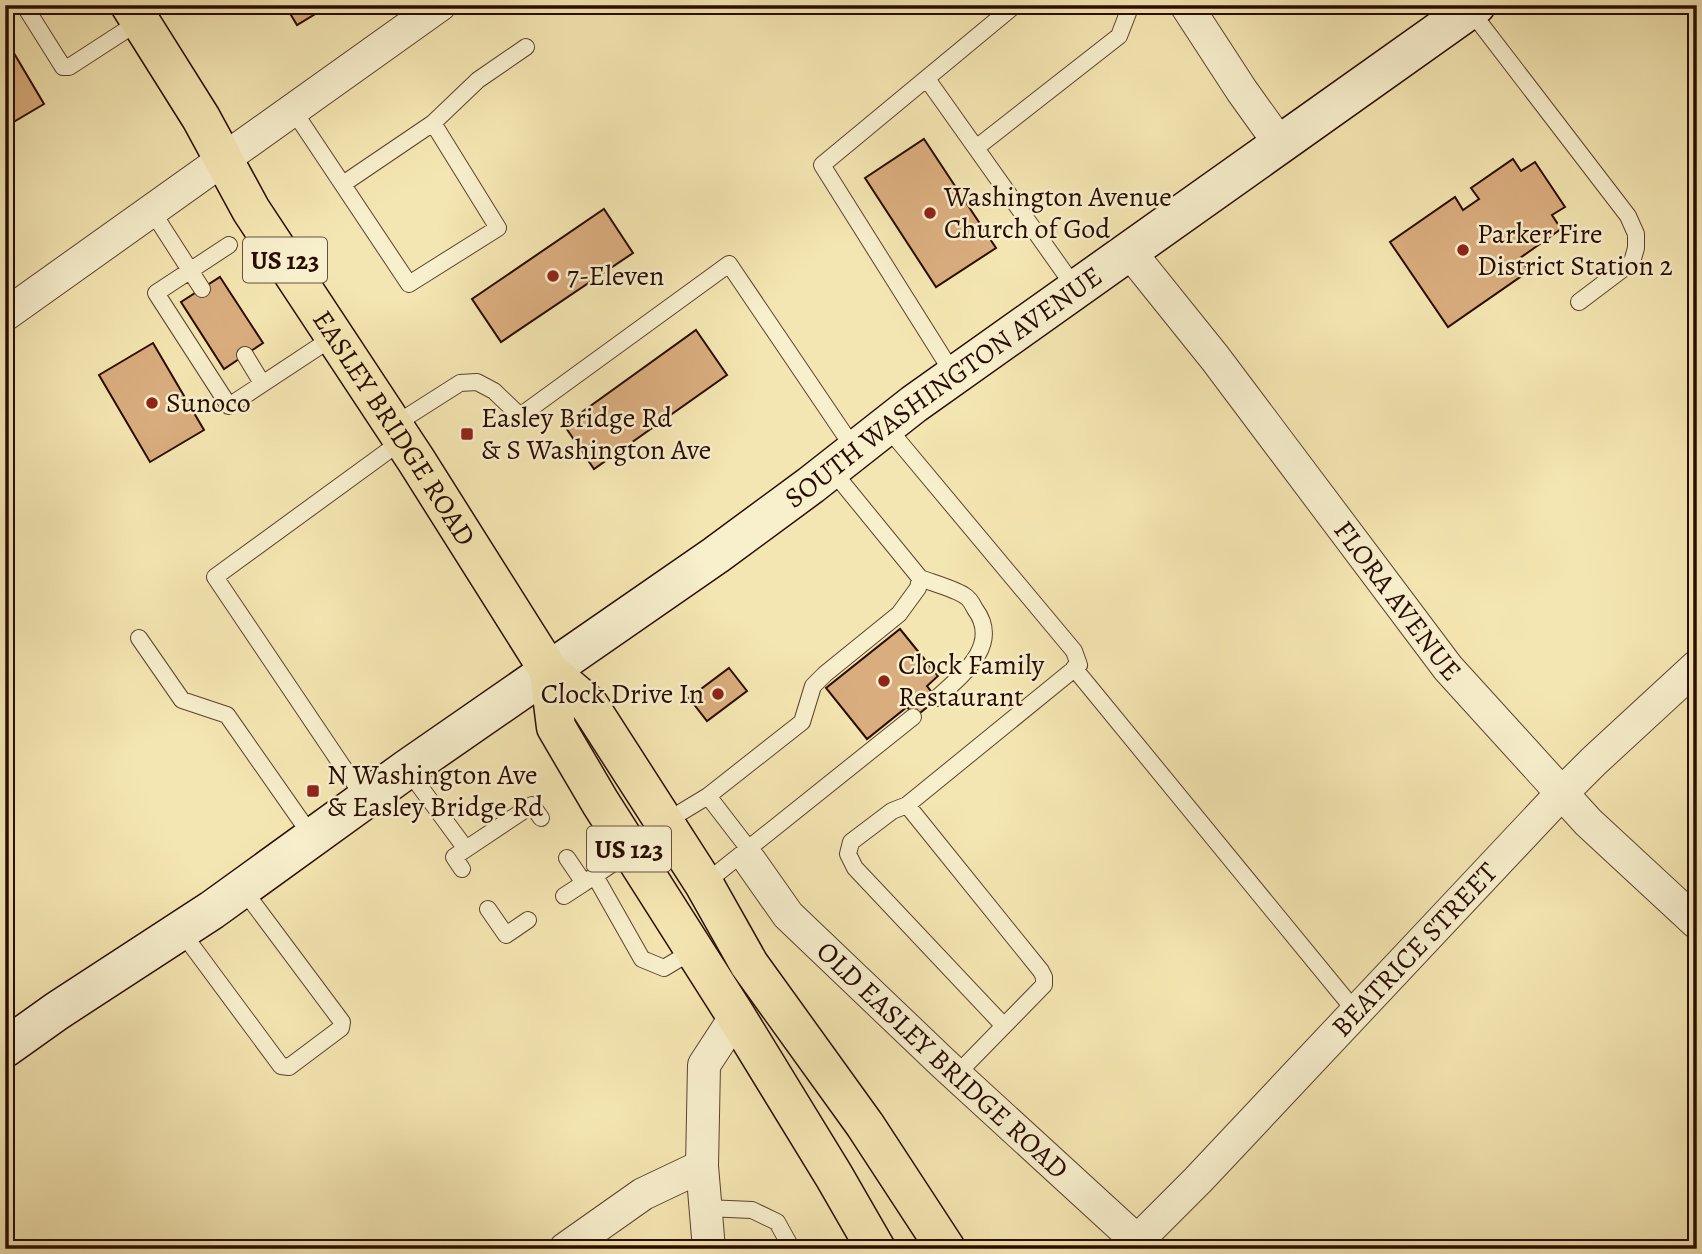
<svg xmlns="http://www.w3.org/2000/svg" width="1702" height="1254" viewBox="0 0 1702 1254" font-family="Alegreya,serif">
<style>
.building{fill:#daad7e;stroke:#290c01;stroke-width:2}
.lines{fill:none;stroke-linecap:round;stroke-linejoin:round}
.service-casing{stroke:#5c422d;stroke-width:18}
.minor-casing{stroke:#5c422d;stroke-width:34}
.secondary-casing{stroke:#290c01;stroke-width:41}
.trunk-casing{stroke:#290c01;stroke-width:41}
.service{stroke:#f8efcd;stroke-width:16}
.minor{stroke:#f8efcd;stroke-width:32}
.secondary{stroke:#f8efcd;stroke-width:38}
.trunk{stroke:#f4e6b2;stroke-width:38}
.poi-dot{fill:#8f2418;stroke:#f8efcd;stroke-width:2.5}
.labels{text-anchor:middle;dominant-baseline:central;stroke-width:5;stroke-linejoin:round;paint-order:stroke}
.shield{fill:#f8efcd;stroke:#67503e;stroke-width:2}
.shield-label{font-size:26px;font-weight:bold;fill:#290c01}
.poi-label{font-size:28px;fill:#290c01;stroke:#f8efcd;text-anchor:start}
.street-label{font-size:28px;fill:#290c01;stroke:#f8efcd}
</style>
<rect width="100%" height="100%" fill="#f4e6b2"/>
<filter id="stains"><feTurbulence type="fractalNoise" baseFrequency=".00286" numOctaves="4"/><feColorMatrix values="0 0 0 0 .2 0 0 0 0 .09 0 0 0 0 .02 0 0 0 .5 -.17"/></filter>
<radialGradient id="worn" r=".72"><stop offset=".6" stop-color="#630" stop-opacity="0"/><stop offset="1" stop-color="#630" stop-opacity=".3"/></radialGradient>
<path class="building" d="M285,5h45l-33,20z
M5,38l39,66 -39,23z
M924,139l72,109 -60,39 -71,-109z
M1513,159l8,12 14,-9 30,45 -13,8 9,14 -41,29 9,13 -81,56 -58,-85 65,-45 8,13 16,-11 -8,-11z
M604,209l29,44 -132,89 -29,-43z
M220,277l43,66 -39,26 -43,-67z
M696,330l31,45 -133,94 -30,-44z
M153,343l51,87 -54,32 -51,-87z
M900,629l38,47 -11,10 10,13 -22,18 -8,-10 -40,32 -41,-51z
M729,668l18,23 -40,30 -18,-23z"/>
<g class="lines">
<g class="service-casing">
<path id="service" d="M24,5l39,62h6l71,-46
M1470,10l158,206 8,18v14l-4,14 -53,40
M927,79l149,210
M293,110l116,174 89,-56 -65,-105 -90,61
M433,123l45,-43 48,-33
M976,148l143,-112 12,-31
M152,211l50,78
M229,245l-73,48 73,113 106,-70
M245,355l17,28
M954,375l-132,-210 193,-160
M394,425l66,-42 17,-1 17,9 26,25 209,-152 126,186
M886,426l188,225 5,14 -172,140 -15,6 -41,31 -3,12 7,14 149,158
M920,578c10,4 38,12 45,18 4,2 8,9 10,13 27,36 -14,67 -38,89
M139,638l43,62 45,15 86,123
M1074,668l282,344
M407,769l59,80 -12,8 8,12
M708,796l40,52
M366,799l-23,-32 -128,-190 188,-137
M907,805l134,166 3,6v8l-88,90
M665,822l43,-26 94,-74 11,-36 12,-12 74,-60 19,-26 2,-10 -89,-109
M466,849l66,-44 9,13
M595,876l47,83 22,9 30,-18
M584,883l47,-32
M704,884l209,-167
M564,896l20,-13 -17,-25
M488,909l18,26 22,-15
M181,931l100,135 8,1 52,-39 1,-6 -100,-134
M706,1208l46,2 25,12 15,27"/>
</g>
<g class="minor-casing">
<g id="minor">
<path d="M1186,5l56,86 38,53"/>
<path id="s1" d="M1129,251l86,107 233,310 140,154 109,101"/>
<path d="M5,315l435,-310"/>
<path id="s2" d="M750,861l38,54 155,148 203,186"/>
<path id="s3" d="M1138,1240l60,-60 363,-386 33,-33 103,-95"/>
<path d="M565,1249l78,-55 59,-28"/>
<path d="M709,1249l-7,-83 2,-101 32,-49"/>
</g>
</g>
<g class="secondary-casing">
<g id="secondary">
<path id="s4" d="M5,1048l52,-37 155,-101 195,-141 309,-214 95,-70 103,-81 562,-399"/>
</g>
</g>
<g class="trunk-casing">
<g id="trunk">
<path id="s5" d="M130,5l71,113 50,92 165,250 133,211 40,34 115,179 45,80 116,161 81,124"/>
<path d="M549,671l7,56 44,75 136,214 98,160 42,73"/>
</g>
</g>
<use href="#service" class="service"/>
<use href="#minor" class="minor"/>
<use href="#secondary" class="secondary"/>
<use href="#trunk" class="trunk"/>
</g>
<g class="poi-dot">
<circle cx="930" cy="213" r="7"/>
<circle cx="1463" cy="250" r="7"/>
<circle cx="553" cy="276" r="7"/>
<circle cx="152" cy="403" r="7"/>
<rect x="460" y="427" width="14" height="14" rx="3.5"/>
<circle cx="884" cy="681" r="7"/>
<circle cx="718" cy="694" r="7"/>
<rect x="306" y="784" width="14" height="14" rx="3.5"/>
</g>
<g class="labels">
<g class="shield">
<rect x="243" y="237.5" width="84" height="45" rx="5"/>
<rect x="587" y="826.5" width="84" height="45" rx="5"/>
</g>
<g class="shield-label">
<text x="285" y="260">US 123</text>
<text x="629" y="849">US 123</text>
</g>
<g class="poi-label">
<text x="944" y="197">Washington Avenue<tspan x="944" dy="32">Church of God</tspan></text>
<text x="1477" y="234">Parker Fire<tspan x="1477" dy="32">District Station 2</tspan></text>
<text x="567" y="276">7-Eleven</text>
<text x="166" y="403">Sunoco</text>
<text x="481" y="418">Easley Bridge Rd<tspan x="481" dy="32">&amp; S Washington Ave</tspan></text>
<text x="898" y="665">Clock Family<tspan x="898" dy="32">Restaurant</tspan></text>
<text x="704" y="694" text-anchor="end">Clock Drive In</text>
<text x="327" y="775">N Washington Ave<tspan x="327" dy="32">&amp; Easley Bridge Rd</tspan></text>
</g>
<g class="street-label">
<text stroke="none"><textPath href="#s4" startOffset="1148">SOUTH WASHINGTON AVENUE</textPath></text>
<text stroke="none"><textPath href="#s5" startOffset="499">EASLEY BRIDGE ROAD</textPath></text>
<text stroke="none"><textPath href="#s1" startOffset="441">FLORA AVENUE</textPath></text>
<text stroke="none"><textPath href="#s3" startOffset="401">BEATRICE STREET</textPath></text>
<text stroke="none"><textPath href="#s2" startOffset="278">OLD EASLEY BRIDGE ROAD</textPath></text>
</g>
</g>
<rect width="1702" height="1254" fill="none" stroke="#f4e6b2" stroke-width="28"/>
<rect x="7" y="7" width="1688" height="1240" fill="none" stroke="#290c01" stroke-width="3.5"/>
<rect x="14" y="14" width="1674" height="1226" fill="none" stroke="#290c01" stroke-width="2"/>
<rect width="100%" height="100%" filter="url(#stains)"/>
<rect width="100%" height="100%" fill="url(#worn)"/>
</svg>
